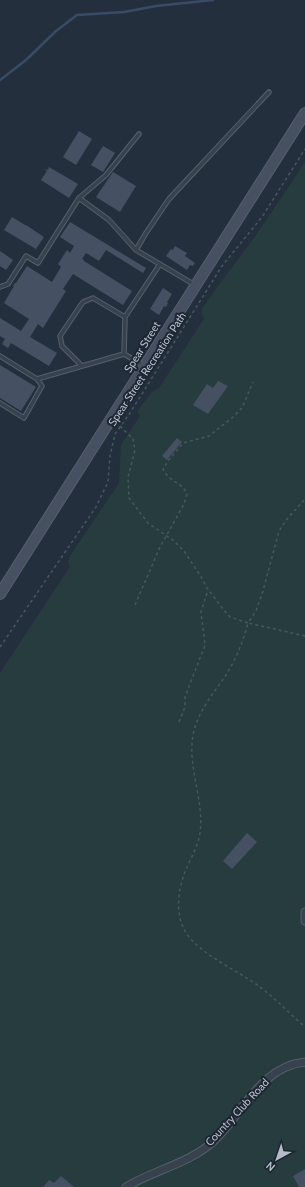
<svg xmlns="http://www.w3.org/2000/svg" width="305" height="1187" viewBox="0 0 305 1187" font-family="Cabin,sans-serif">
<style>
.green{fill:#263c3f}
.lines{fill:none;stroke-linecap:round;stroke-linejoin:round}
.stream{stroke:#394c67;stroke-width:2.5}
.building{fill:#455162}
.service-casing{stroke:#565f6c;stroke-width:5.5}
.minor-casing{stroke:#565f6c;stroke-width:9}
.secondary-casing{stroke:#565f6c;stroke-width:12}
.path{stroke:#44595c;stroke-width:1.5;stroke-dasharray:3 3;stroke-linecap:butt}
.service{stroke:#38414e;stroke-width:3.5}
.minor{stroke:#38414e;stroke-width:7}
.secondary{stroke:#465061;stroke-width:10}
.labels{text-anchor:middle;dominant-baseline:central;stroke-width:4;stroke-linejoin:round;paint-order:stroke}
.street-label{font-size:11px;fill:#b4bcc9;stroke:#1d2633}
</style>
<rect width="100%" height="100%" fill="#242f3e"/>
<path class="green" d="M305,162v1025h-305v-514l54,-82 16,-25 -2,-4 2,-6 49,-73 2,-38 19,-29 -2,-3v-3l14,-18 7,-4 45,-69 -2,-5v-5c15,-22 30,-42 46,-63 20,-27 38,-56 57,-84z"/>
<g class="lines">
<path class="stream" d="M0,80l26,-20 30,-29 21,-16 47,-3 32,-6 57,-6"/>
</g>
<path class="building" d="M79,131l13,8 -16,26 -13,-8z
M103,146l12,7 -12,19 -12,-7z
M49,167l29,17 -9,14 -28,-18 6,-9 -3,-2 4,1z
M113,172l23,14 -16,26 -24,-15z
M12,217l13,8h1l18,12 -8,12 -32,-19z
M70,222l76,46 -3,5 -37,-23 -7,11 -13,-8 -4,6 2,1v1l48,30 -9,14 -50,-31 -10,15 3,2 -23,37 -5,-4 -8,13 27,16 -8,13 -38,-23 -3,5 -6,-4 3,-5 -5,-3v-18l21,13 8,-12 -25,-16 10,-17h-1l2,-3h1l11,-17 25,16 9,-15 -3,-3 9,-14 3,3 4,-7 -14,-9z
M175,246l12,7 -2,3 10,7 -2,3 -3,-1 -3,5 -21,-14 5,-7 2,1z
M0,251l13,9 -7,10 -6,-4z
M163,288l9,6 -5,8 1,1 -2,4 -2,-1 -5,9 -9,-6z
M0,365l36,22 -15,24 -21,-13z
M218,381l10,5 -20,28 -15,-9 14,-21 6,4z
M177,438l5,4 -15,18 -5,-4z
M247,833l10,9 -25,27 -9,-8z
M305,1169v18h-6l-6,-11z
M61,1176l13,11h-31l6,-7 5,3z"/>
<g class="lines">
<g class="service-casing">
<path id="service" d="M79,198l27,-23 33,-41
M136,250l10,-17 23,-34 100,-107
M0,287l8,-3 18,-28 12,7 41,-65 30,22 27,30 59,35
M124,354l1,-37 35,-53
M0,356l37,23 5,7 -18,32 -24,-15
M82,366l-20,-20 -2,-10 23,-34 10,-4 32,19
M37,379l87,-25 19,11"/>
</g>
<g class="minor-casing">
<path id="minor" d="M305,912v9
M126,1187c28,-17 65,-24 89,-47 29,-28 45,-73 90,-78"/>
</g>
<g class="secondary-casing">
<path id="secondary" d="M0,594l305,-481"/>
</g>
<path class="path" d="M120,426l13,13 2,11 -7,27 1,21 19,25 26,18 10,10 16,24 7,13 16,21 7,8 18,6 8,-12 7,-20 16,-60 8,-12 18,-20
M135,605l25,-58 24,-43 3,-10c-5,-12 -18,-12 -24,-25l5,-8 15,-18 26,-7 23,-18 10,-10 11,-26
M305,636l-57,-13c-5,19 -12,36 -22,52 -11,16 -24,32 -30,49 -13,35 9,73 4,109 -2,14 -10,26 -15,39 -7,18 -10,42 0,59 12,22 54,40 75,56 16,12 30,27 45,40
M0,647l96,-140 12,-25 2,-26 5,-22 15,-21 92,-147 40,-49 43,-68
M179,722l6,-15v-10l20,-52 -4,-33 7,-22"/>
<use href="#service" class="service"/>
<use href="#minor" class="minor"/>
<use href="#secondary" class="secondary"/>
</g>
<g class="labels">
<g class="street-label">
<text transform="translate(142 347) rotate(-58)">Spear Street</text>
<text transform="translate(147 369) rotate(-57)">Spear Street Recreation Path</text>
<text transform="translate(237 1112) rotate(-47)">Country Club Road</text>
</g>
</g>
<g transform="translate(277 1159) rotate(220)" stroke="#1d2633" stroke-width="3" paint-order="stroke">
<path d="M0-3L7 15L0 10L-7 15Z" fill="#b4bcc9"/>
<text y="-6" font-size="11" font-weight="bold" text-anchor="middle" fill="#b4bcc9">N</text>
</g>
</svg>
